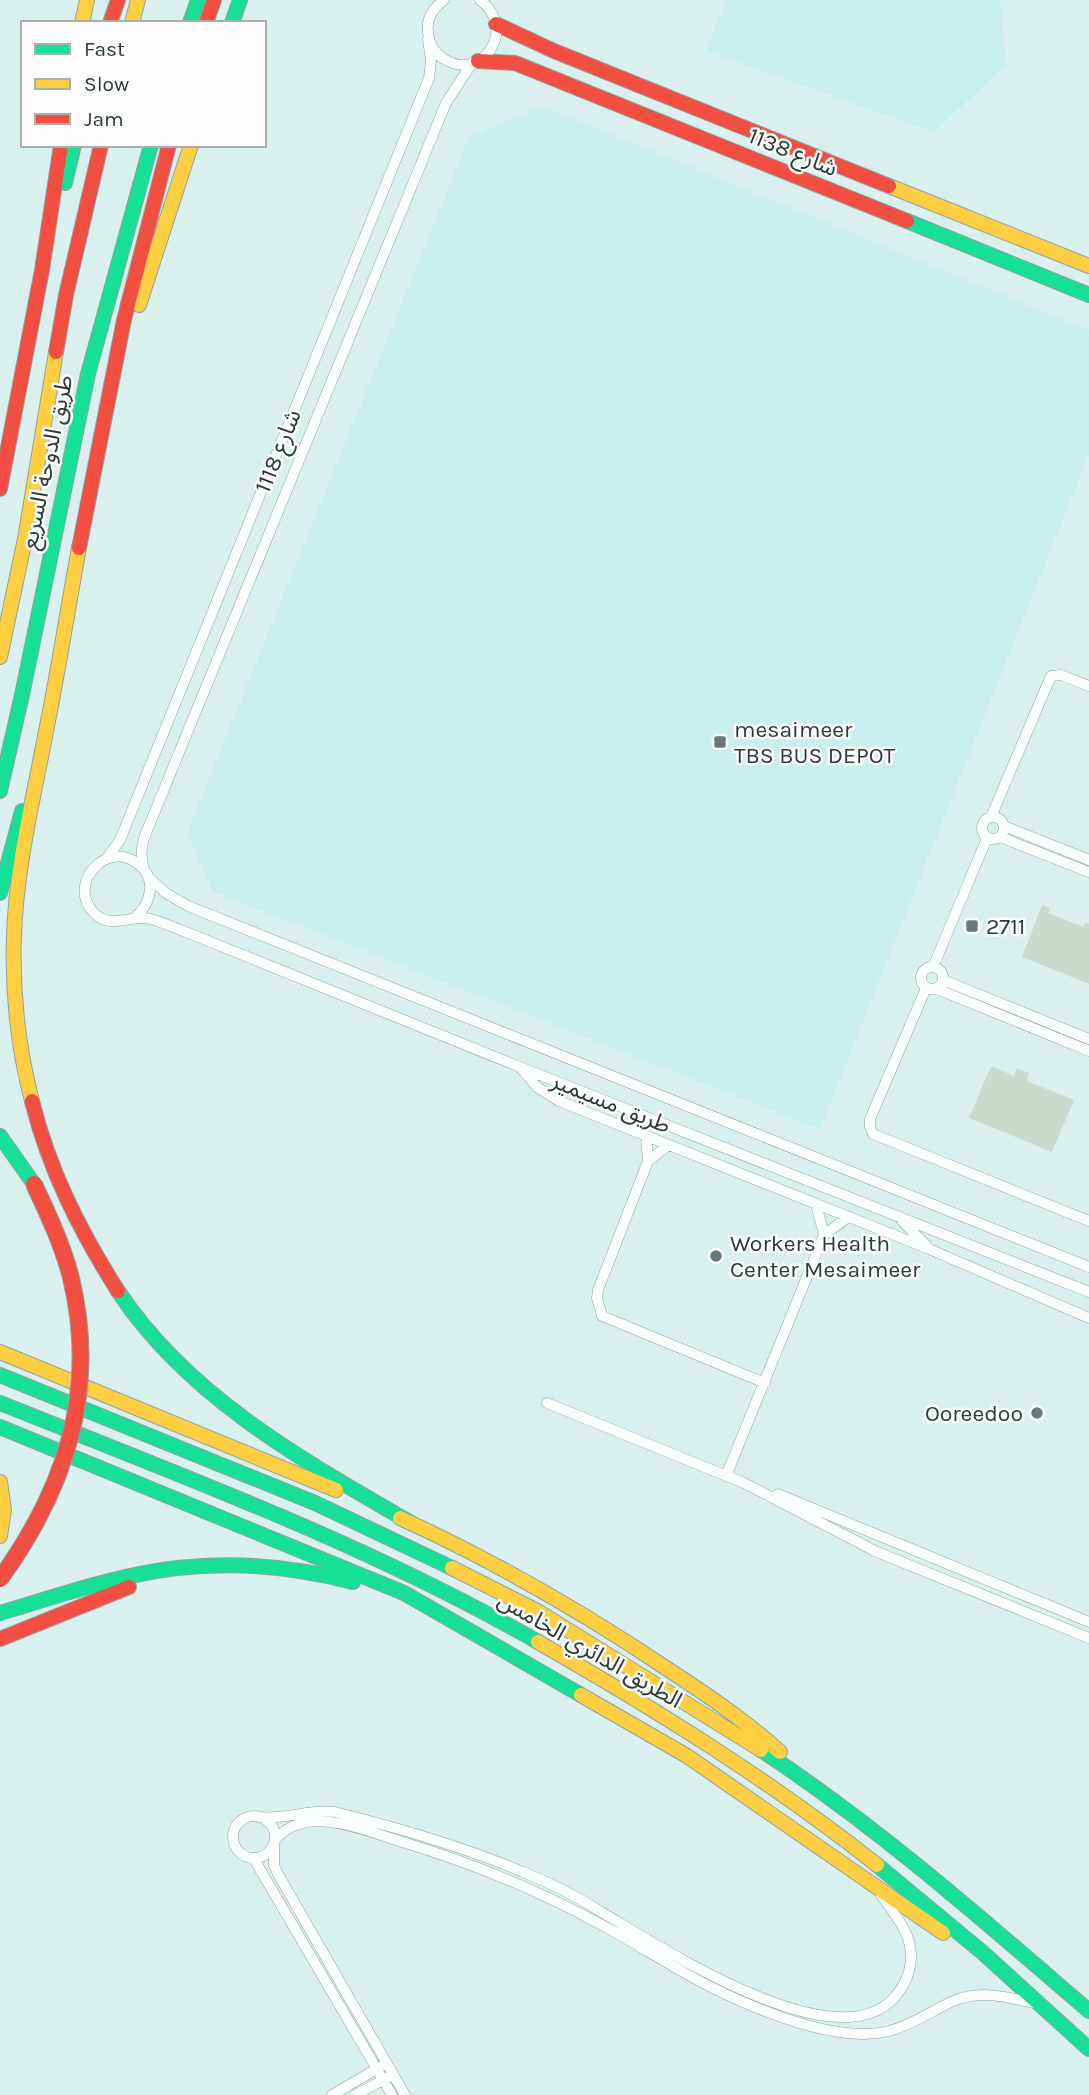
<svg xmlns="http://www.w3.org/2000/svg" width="1089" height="2095" viewBox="0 0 1089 2095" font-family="Karla,'Noto Sans Arabic',sans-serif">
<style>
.built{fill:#c8efec}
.green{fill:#c7dccc}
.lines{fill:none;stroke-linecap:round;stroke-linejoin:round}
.street-casing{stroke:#90a2a1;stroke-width:11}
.fast-casing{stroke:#90a2a1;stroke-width:16}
.slow-casing{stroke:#90a2a1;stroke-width:16}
.jam-casing{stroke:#90a2a1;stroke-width:16}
.street{stroke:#f9fdfc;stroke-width:10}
.fast{stroke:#16e098;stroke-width:14}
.slow{stroke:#ffcf43;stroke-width:14}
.jam{stroke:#f24e42;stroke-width:14}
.jam-bridge-casing{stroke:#90a2a1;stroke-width:18;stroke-linecap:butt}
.jam-bridge{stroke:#f24e42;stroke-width:16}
.poi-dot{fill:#677a78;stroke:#fdfdfd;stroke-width:2.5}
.labels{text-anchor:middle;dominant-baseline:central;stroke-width:5;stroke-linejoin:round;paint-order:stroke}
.street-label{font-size:23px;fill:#293a38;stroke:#fdfdfd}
.poi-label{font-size:23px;fill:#293a38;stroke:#fdfdfd;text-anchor:start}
</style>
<rect width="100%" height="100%" fill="#d9f0ee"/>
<path class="built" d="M726,0h274l6,65 -72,67 -228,-81z
M543,106l546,224v124l-269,675 -608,-238 -25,-58 282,-696z"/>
<path class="green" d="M1042,905l8,3 -2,5 35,14 3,-5 3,2v60l-67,-27z
M991,1066l23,10 3,-8 12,5 -2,8 47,19 -22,52 -83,-34z"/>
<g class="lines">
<g class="street-casing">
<path id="street" d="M444,0c-11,8 -18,18 -16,32 1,12 6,21 16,27 39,24 74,-31 36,-59
M982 828a11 11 0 1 1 22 0a11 11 0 1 1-22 0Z
M991,817l60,-141 10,-1 28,11
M1004,826l85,34
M1000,837l89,35
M107,858l13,-18 309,-762 2,-17 -3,-22
M144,870c-4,-14 -3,-23 2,-37l300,-730 26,-40
M148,877l18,16 22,13 901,361
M133,919c18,-14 25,-40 5,-55 -31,-25 -71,19 -45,48 16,17 32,5 51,6 12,1 25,8 37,12l339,137 569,225
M921 978a11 11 0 1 1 22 0a11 11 0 1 1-22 0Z
M933,967l54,-129
M943,980l146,59
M926,988l-56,131v8l3,7 216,87
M937,989l152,62
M520,1067l17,20 22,14 370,148 160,69
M646,1136l2,25 -50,129 -1,8 5,18 163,67
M648,1161l21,-16
M816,1204l8,31
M901,1220l26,26
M547,1403l197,80 133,69 212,86
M726,1476l98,-241 24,-18
M778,1494l311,128
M233 1837a21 21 0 1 1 42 0a21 21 0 1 1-42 0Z
M259,1817c25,3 49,-8 76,-5 64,16 127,34 188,60 28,11 55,25 80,41 58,34 230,148 290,86 11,-12 18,-27 18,-43 0,-24 -17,-42 -30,-61
M275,1840c30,-37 88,-10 124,1 70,21 137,48 201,83 38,20 73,44 111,63 46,23 126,57 178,44 23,-6 41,-19 62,-29 28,-13 55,-5 83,1
M274,1845v20l4,9 127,221
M254,1859l138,236
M332,2095l48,-28
M355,2095l34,-18"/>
</g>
<g class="fast-casing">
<path id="fast" d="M190,23l8,-23
M232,23l8,-23
M65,183l9,-38
M907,221l182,74
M0,791l22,-96 66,-321 63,-229
M0,893l22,-82
M0,1136l34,48
M118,1291c70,106 186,170 293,232
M0,1375l315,128 137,65
M0,1403c182,73 367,141 538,239
M0,1427l404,166 177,102
M0,1613c58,-17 117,-38 177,-45 60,-7 118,-1 176,14
M761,1750c117,77 222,170 328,261
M877,1865l105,87 107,97"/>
</g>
<g class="slow-casing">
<path id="slow" d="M82,23l5,-23
M132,23l6,-23
M889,186l200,80
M139,305l52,-160
M0,657l25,-118 31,-187
M32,1101c-14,-54 -20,-109 -18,-164 2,-71 20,-141 33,-211 12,-59 21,-119 32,-178
M0,1352l336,138
M0,1482l4,28 -4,26
M400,1518c94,43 183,94 269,152 38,25 77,51 111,82
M452,1568l87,44 222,138
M538,1642c117,67 233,139 339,223
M581,1695l106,61 256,177"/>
</g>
<g class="jam-casing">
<path id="jam" d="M110,23l8,-23
M206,23l8,-23
M496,24l58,27 335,135
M478,61l37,2 392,158
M56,352l10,-57 35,-150
M0,489l42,-219 19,-125
M79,548l45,-228 45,-175
M32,1101c17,69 48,130 86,190
M0,1639l129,-52"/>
</g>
<use href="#street" class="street"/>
<use href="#fast" class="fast"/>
<use href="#slow" class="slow"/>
<use href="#jam" class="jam"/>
<g class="jam-bridge-casing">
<path id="jam-bridge" d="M0,1579c66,-91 98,-189 71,-301 -8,-32 -23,-64 -37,-94"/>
</g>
<use href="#jam-bridge" class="jam-bridge"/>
</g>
<g class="poi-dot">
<rect x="713" y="735" width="14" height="14" rx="3.5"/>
<rect x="965" y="919" width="14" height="14" rx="3.5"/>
<circle cx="716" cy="1256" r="7"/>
<circle cx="1037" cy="1413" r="7"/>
</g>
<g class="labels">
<g class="street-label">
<text transform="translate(793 152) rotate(22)">شارع 1138</text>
<text transform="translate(278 451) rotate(-68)">شارع 1118</text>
<text transform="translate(47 462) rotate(-78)">طريق الدوحة السريع</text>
<text transform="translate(611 1103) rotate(22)">طريق مسيمير</text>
<text transform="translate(590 1650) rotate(30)">الطريق الدائري الخامس</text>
</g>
<g class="poi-label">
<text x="734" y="729">mesaimeer<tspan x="734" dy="26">TBS BUS DEPOT</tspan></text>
<text x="986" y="926">2711</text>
<text x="730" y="1243">Workers Health<tspan x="730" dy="26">Center Mesaimeer</tspan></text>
<text x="1023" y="1413" text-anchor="end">Ooreedoo</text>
</g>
</g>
<rect x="21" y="21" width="245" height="126" fill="#fdfdfd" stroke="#a8afae" stroke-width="2"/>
<rect x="35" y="44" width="35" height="10" fill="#16e098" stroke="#a8afae" stroke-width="2"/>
<text x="84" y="56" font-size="21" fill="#293a38">Fast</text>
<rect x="35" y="79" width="35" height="10" fill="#ffcf43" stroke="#a8afae" stroke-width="2"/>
<text x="84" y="91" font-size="21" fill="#293a38">Slow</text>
<rect x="35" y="114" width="35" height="10" fill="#f24e42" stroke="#a8afae" stroke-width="2"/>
<text x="84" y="126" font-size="21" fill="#293a38">Jam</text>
</svg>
